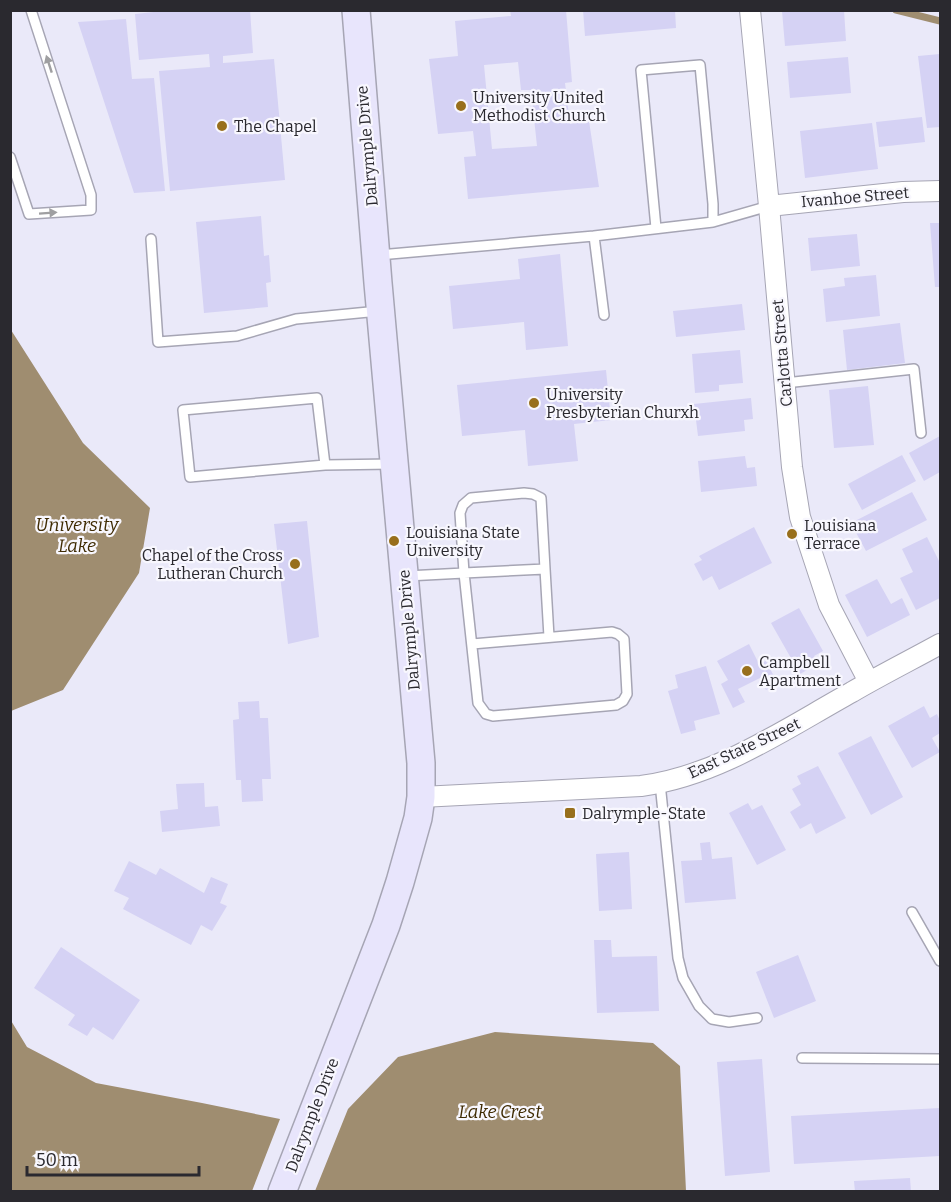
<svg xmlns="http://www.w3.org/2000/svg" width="951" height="1202" viewBox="0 0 951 1202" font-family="Bitter,serif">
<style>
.water{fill:#9f8d70}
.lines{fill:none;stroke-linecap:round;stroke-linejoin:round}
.stream{stroke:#9f8d70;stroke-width:7}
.building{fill:#d5d2f4;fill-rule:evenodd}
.lane-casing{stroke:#a6a5b4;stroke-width:12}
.street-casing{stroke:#a6a5b4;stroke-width:22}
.secondary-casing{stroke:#a6a5b4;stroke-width:30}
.lane{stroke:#fff;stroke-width:9}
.street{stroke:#fff;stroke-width:20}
.secondary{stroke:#e8e5fc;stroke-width:27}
.oneway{fill:#9f9fa1}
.poi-dot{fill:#986f1c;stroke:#f8f7fe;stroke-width:2}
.labels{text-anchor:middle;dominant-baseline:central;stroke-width:4.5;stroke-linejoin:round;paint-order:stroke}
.poi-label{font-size:16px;fill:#2a292f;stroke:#f8f7fe;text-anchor:start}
.street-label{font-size:16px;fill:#2a292f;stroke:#f8f7fe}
.water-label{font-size:18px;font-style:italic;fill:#3f2b03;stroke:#f8f7fe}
</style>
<rect width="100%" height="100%" fill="#eae9f9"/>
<path class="water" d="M11,330l72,113 67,65 -11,65 -76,117 -52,21z
M10,1019l17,28 69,36 106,20 78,16 -28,72h-241z
M495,1032l158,11 27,23 6,125h-371l33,-82 50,-52z"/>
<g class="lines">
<path class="stream" d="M896,10l44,11"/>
</g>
<path class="building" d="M172,10h78l3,43 -30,3v7l51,-4 11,121 -115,11 -11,-120 51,-4 -1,-13 -70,6 -4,-46z
M510,10h56l6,72 -7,1 5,41 19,-3 10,66 -131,12 -4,-42 12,-1 -3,-25 -35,3 -9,-75 29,-3 -3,-35 56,-5zM518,62l3,28h10l6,56 -45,3 -8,-84z
M583,10h92l1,18 -91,8z
M844,10l2,31 -61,5 -3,-35z
M126,19l6,60 22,-1 11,113 -31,2 -56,-171z
M940,54v73l-13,1 -9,-72z
M848,57l3,36 -61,5 -3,-36z
M922,117l3,25 -46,5 -3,-25z
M872,123l6,46 -73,9 -5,-47z
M261,216l3,40 5,-1 2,27 -5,1 2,24 -64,6 -8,-91z
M930,223h10v64h-5z
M857,234l3,32 -49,5 -3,-33z
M560,254l8,92 -42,4 -2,-28 -71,7 -4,-43 71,-7 -2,-20z
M876,275l4,41 -54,6 -3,-33 22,-3 -1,-8z
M742,304l3,26 -69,7 -3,-26z
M900,323l5,40 -58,7 -4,-40z
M740,350l3,33 -24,2v6l-24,2 -3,-39z
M606,370l5,50 -37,4 4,37 -50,5 -3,-36 -63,6 -5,-51z
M868,386l6,59 -40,3 -5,-58z
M751,398l2,21 -9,1 1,11 -47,5 -4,-32z
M940,436v36l-16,9 -15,-28z
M902,455l14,26 -54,29 -14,-26z
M745,456l2,12 8,-1 2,19 -56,6 -3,-31z
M912,492l15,28 -61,31 -15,-28z
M307,521l12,116 -31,7 -14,-120z
M754,527l18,36 -53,27 -7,-14 -9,5 -9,-17 8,-4 -3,-4z
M927,537l13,26v35l-24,12 -16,-32 13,-6 -11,-23z
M877,579l14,25 11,-6 8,17 -43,22 -22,-42z
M799,608l24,43 -9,5 4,8 -18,10 -29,-51z
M749,644l10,20 7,-3 12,23 -12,6 -6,-12 -22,11 7,13 -12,6 -12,-24 7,-4 -11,-19z
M706,666l14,48 -26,7 2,9 -15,4 -13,-43 10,-3 -3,-13z
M259,701l1,17h8l3,61h-9l1,22 -21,1 -1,-22h-5l-3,-60 6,-1 -1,-17z
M924,706l6,12 7,-4 3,7v12l-8,5 8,14 -28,16 -24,-42z
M871,736l32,61 -32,18 -33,-62z
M818,766l28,52 -30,16 -5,-11 -11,6 -10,-17 11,-7 -9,-16 9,-5 -4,-8z
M204,783l1,24 13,-1 2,20 -58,6 -2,-21 18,-2 -2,-25z
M748,803l4,7 10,-5 24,45 -29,15 -28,-52z
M710,842l2,17 20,-2 4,42 -51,4 -4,-42 21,-1 -2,-17z
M629,852l3,57 -33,2 -3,-57z
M129,861l27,14 4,-7 44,25 7,-16 17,7 -8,19 7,3 -15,25 -11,-6 -10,20 -68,-36 6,-11 -15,-7z
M594,940h17l1,17 45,-1 2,55 -62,2z
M61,947l79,53 -27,40 -20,-13 -6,9 -19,-11 7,-10 -41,-27z
M798,955l18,46 -42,17 -18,-46z
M762,1059l8,113 -45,4 -8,-114z
M940,1108v48l-146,8 -3,-48z
M910,1178l1,14h-56l-1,-11z"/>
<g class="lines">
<g class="lane-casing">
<path id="lane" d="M10,157l19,57 62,-4v-15l-60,-185
M656,228l-15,-158 59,-5 13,139v18
M594,236l10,79
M151,239l7,103 79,-6 59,-17 83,-8
M379,255l215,-19 119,-14 56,-16
M785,383l129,-14 7,64
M325,465l-8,-67 -134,12 7,67 135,-12 67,-1
M524,493l9,1 8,4 4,71 -81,4 -4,-60 3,-8 8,-7z
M545,569l4,68
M407,576l57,-3 14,130 8,11 7,2 123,-11 7,-4 4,-7 -3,-55 -6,-5 -6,-2 -140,12
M660,783l18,175 5,20 16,28 13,13 17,3 28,-4
M912,912l28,49
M802,1058l138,1"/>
</g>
<g class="street-casing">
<path id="street" d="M750,10l19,196 23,261 8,50 29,88 40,77
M769,206l134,-14 37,-1
M421,797l220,-11c77,-10 144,-57 211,-94 29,-17 59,-32 88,-48"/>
</g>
<g class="secondary-casing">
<path id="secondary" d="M282,1192l104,-267 14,-43 18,-64 3,-21v-34l-43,-480 -22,-273"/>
</g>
<use href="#lane" class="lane"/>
<use href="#street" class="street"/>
<use href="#secondary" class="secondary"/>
</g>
<defs><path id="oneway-solid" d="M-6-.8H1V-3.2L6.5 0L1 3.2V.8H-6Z" transform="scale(1.5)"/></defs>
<g class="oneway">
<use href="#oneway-solid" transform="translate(49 64) rotate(-108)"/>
<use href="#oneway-solid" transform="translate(48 213) rotate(-4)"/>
</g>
<g class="poi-dot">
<circle cx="461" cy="106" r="6"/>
<circle cx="222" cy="126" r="6"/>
<circle cx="534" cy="403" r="6"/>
<circle cx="792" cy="534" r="6"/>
<circle cx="394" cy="541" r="6"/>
<circle cx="295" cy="564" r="6"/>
<circle cx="747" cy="671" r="6"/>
<rect x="564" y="807" width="12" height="12" rx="3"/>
</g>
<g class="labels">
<g class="poi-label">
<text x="473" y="97">University United<tspan x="473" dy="18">Methodist Church</tspan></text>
<text x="234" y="126">The Chapel</text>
<text x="546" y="394">University<tspan x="546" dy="18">Presbyterian Churxh</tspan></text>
<text x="804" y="525">Louisiana<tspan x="804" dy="18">Terrace</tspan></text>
<text x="406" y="532">Louisiana State<tspan x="406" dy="18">University</tspan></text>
<text x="283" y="555" text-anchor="end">Chapel of the Cross<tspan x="283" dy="18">Lutheran Church</tspan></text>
<text x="759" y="662">Campbell<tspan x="759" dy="18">Apartment</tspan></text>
<text x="582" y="813">Dalrymple-State</text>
</g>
<g class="street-label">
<text transform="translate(367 146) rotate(-95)">Dalrymple Drive</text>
<text transform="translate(855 197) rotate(-5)">Ivanhoe Street</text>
<text transform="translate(782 353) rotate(-95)">Carlotta Street</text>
<text transform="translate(409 630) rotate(-95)">Dalrymple Drive</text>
<text transform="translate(744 748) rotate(-25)">East State Street</text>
<text transform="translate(312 1115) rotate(-69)">Dalrymple Drive</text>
</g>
<g class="water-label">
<text x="77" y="525">University<tspan x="77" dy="21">Lake</tspan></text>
<text x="500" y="1112">Lake Crest</text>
</g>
</g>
<rect width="951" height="1202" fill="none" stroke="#2a292f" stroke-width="24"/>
<path d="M27 1166v9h172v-9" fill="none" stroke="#2a292f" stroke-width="3"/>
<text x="36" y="1166" font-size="18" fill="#2a292f" stroke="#f8f7fe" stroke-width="4.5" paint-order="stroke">50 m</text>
</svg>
